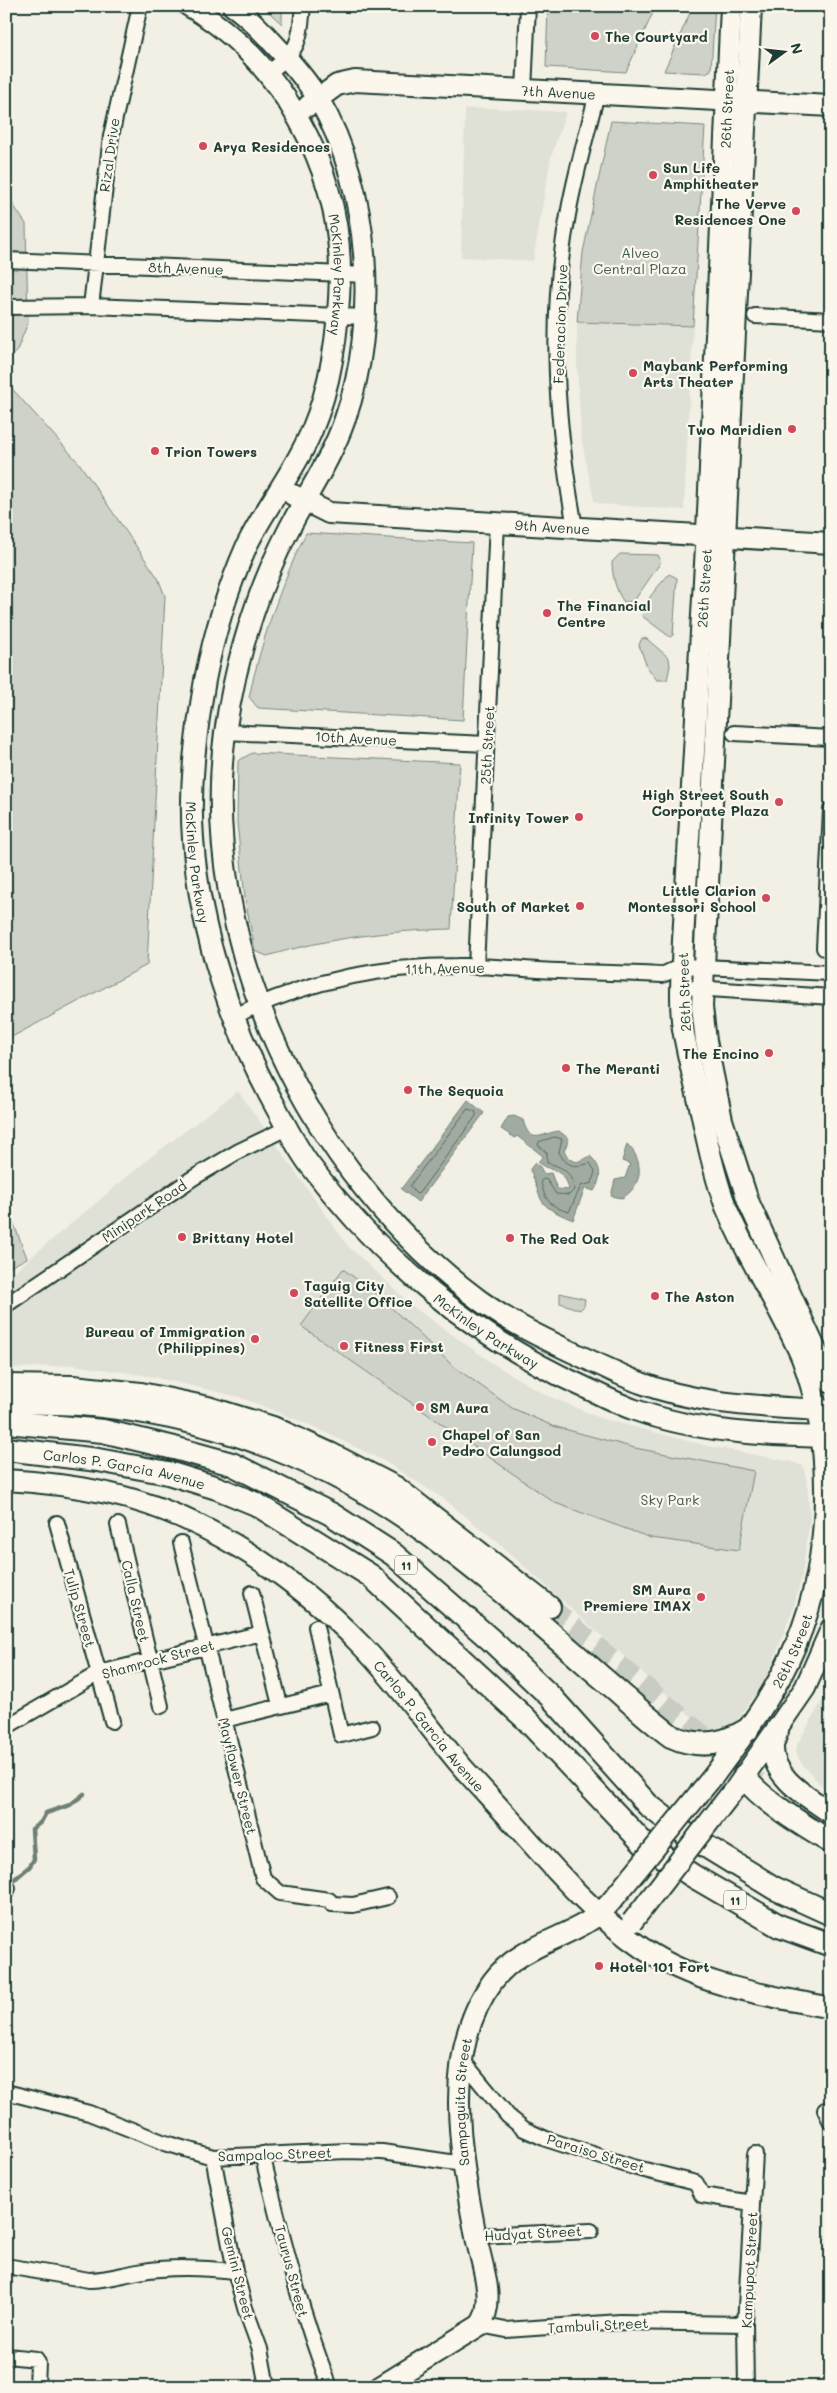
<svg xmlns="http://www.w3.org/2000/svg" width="837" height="2393" viewBox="0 0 837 2393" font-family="Mali,sans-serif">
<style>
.built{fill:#e0e1d6}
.green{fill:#cfd2c8;stroke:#77887e}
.water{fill:#a2aba1;stroke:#6e7f75}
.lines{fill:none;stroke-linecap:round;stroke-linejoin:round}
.shore{stroke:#536960;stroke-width:1}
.stream{stroke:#6e7f75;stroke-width:4.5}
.secondary-tunnel{stroke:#c8ccc2;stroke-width:20;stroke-dasharray:20 10;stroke-linecap:butt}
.street-casing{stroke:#1f3d34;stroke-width:18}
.secondary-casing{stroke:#1f3d34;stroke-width:24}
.primary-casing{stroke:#1f3d34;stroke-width:26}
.street{stroke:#fbf7ec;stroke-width:14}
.secondary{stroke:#fbf7ec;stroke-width:20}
.primary{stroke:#fbf7ec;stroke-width:22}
.secondary-bridge-casing{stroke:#1f3d34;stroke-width:24;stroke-linecap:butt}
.secondary-bridge{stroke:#fbf7ec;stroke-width:20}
.poi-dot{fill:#d1495b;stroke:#fbf7ec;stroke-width:2}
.labels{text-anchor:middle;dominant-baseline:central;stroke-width:4.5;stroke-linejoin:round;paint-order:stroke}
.shield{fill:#fbf7ec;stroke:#61756b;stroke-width:1}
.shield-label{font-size:12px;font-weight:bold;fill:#1f3d34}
.poi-label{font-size:14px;font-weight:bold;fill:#1f3d34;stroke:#fbf7ec;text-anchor:start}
.street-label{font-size:14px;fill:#1f3d34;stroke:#fbf7ec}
.park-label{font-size:14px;fill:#425b52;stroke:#fbf7ec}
</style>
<rect width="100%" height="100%" fill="#f2f0e5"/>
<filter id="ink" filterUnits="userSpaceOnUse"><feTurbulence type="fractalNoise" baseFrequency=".02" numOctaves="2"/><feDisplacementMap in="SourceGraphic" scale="10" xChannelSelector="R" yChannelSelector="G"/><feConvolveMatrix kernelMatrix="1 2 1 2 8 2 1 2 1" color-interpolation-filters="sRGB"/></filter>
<g filter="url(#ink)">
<path class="built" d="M491,108l75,4 -15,45 -18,104 -72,-4 4,-148z
M577,322l116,4 -9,184 -84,-6 -6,-3 -13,-64 -4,-73z
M238,1091l110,155 67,62 77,55 52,31 56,24 108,28 81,15 14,5 4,15 3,39 -8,55 -8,31 -26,70 -29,42 -14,14 -16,-2 -14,-10 -198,-178 -53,-43 -62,-39 -70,-34 -73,-29 -90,-21 -77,-11 -66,4v-91l146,-122z
M831,1685v111l-30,-33 -5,-10 1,-8z"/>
<path class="green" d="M262,6h20v18z
M548,6h108l-30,66 -80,-5z
M693,6h22l-4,64 -5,3 -42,-2z
M611,121l94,5 -12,200 -116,-4 6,-70z
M6,194l20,30 2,99 -11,27 -11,14z
M6,382l73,81 79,115 7,18 -18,369 -141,75z
M306,533l166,10 -9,177 -205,-12 -9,-11c13,-58 31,-111 57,-164z
M620,554l38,1 2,4 -1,6 -25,36 -10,1c-8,-10 -12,-27 -12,-40z
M669,574l8,4 -4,57 -3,2 -28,-21c2,-16 17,-30 27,-42z
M642,638l5,1 22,19 1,8 -3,14h-10l-10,-13 -8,-22z
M252,753l208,10 -9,166c-64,2 -123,9 -184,27l-12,-5 -10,-53 -8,-75 1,-62z
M10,1214l17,44 -21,11v-54z
M343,1269l36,27 74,70 59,42 41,18 82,22 119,23 -15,79 -88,-12 -96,-35 -254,-177z
M560,1293l25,6 -1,7 -4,4 -20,-7z"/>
<path class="water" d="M468,1100l16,13 -66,89 -17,-13z
M514,1116l9,4c7,27 19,13 36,11l10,8 -5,12 5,8 8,3 13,-6c12,11 12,22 4,35l-9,-3 -12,32c-38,-16 -29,-16 -43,-51l5,-6 5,4 4,7 7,-1 6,16 12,1c-4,-22 -17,-17 -31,-28l5,-6 -26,-20 -2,2 -14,-9 7,-12z
M627,1144c18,17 16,42 -5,54l-11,-2 4,-16 10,-2 5,-14 -8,-3z"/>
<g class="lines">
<path class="shore" d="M468,1109l8,3v4l-57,77 -3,1 -6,-8z
M555,1137l7,2 -3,13c7,15 17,16 31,11l5,8 -3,12 -11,3 -12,26c-18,-5 -25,-12 -28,-31l2,-2 4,1 9,14 13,1 5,-5c-1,-17 -12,-24 -27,-27v-10l-9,-8 1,-3z"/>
<path class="stream" d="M9,1884l21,-18 4,-7 -2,-30 9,-7 5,-9 24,-8 14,-11"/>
<path class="secondary-tunnel" d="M550,1607l209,175"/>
<g class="street-casing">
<path id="street" d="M267,74c32,-25 32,-28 36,-68
M524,90l4,-84
M6,260l361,15
M91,306l20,-170 29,-130
M6,307l85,-1 274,11
M755,316l76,4
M575,527c-19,-103 -27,-208 -7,-312 7,-41 19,-81 29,-122
M225,732l262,12
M734,733l97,5
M824,948l7,-138
M476,967l21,-444
M694,988l137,9
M233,1017c69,-35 147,-51 224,-51 34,-1 68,4 102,5 35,2 69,2 103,4l20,-9 149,7
M6,1305l187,-127 46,-27 48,-23
M57,1523l55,198
M118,1525l43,181
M181,1543l82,335 17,15 49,7 3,4 21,1 35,-8
M252,1593l28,112
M316,1627l25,108 31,-8
M224,1720l107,-26
M6,1727l93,-54 163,-40
M6,1892l2,-4
M462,2060l46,56 16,13 22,10 87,28 63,16 6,12 50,8
M6,2092l83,21 76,30 48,14 134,-6 35,1 81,12
M825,2110l6,12
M262,2154c19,79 38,157 68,233
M213,2157l22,114 10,37 15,41 7,38
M476,2236l115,-5
M6,2266l83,14c17,0 32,-5 49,-8 32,-6 65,-4 97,-1
M480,2325l26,5 114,-8 125,2
M7,2356l29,3 2,4 -1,24
M746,2387l-1,-63 10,-170"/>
</g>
<g class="secondary-casing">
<g id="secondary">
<path id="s1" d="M189,6c92,54 151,161 151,267 -1,52 -8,110 -28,157 -17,41 -46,76 -65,115 -19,43 -33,89 -42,135 -9,52 -16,106 -12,159 7,97 40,192 87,276 9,17 18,34 29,49 72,96 166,174 275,223 17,8 34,17 51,23 62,22 131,26 196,27"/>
<path d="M233,6c15,10 28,24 40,37 17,18 33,36 46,57 52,88 60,223 26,319 -14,41 -39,76 -58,114 -32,63 -52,130 -62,200 -28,211 85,442 254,567 34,25 74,43 112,61 17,7 33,16 50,22 60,23 127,23 190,28"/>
<path d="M751,6l-49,1001 4,34 16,79 26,81 83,182"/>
<path id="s2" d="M308,106l29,-21 18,-4 476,25"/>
<path id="s3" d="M293,495l36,18 502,30"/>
<path d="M6,1385l67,1 68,7 67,14 65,20 57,26 66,34 154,120"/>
<path id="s4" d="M6,1480c34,2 68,6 101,13 95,20 189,84 255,153 37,38 67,82 101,122 18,20 37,40 55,60 38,43 77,88 124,120 56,38 124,47 189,60"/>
<path d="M778,1731c-2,5 -4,10 -5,15 -2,32 37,52 58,67"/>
<path id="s5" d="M715,1774c27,-37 54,-72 73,-112 44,-91 49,-210 14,-304 -22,-52 -55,-100 -76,-151 -11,-29 -18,-61 -24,-91 -6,-29 -14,-58 -19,-87 -4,-29 -1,-60 0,-89l25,-428 23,-506"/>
<path d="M736,1788l69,-100 26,-59"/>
<path id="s6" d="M380,2387l100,-62c17,-23 1,-62 -4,-88 -15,-80 -36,-185 17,-256 29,-40 88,-44 115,-76"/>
</g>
</g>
<g class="primary-casing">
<g id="primary">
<path d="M6,1403c142,-6 283,35 400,115 68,47 132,104 194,158 24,20 46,41 71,60 26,12 52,9 76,-6"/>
<path d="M6,1422l97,9 71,17 58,16 99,50 62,40 98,86 61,58 96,107 35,27 91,56 57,26"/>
<path id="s7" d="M6,1449l92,11 70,13 49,15 39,16 115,72 155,143 118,125 49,32 86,50 52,19"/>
<path d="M745,1775c3,17 69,57 86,67"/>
</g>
</g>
<use href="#street" class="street"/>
<use href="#secondary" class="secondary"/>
<use href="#primary" class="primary"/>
<g class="secondary-bridge-casing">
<path id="secondary-bridge" d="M610,1903l105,-129
M632,1922l101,-131"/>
</g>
<use href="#secondary-bridge" class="secondary-bridge"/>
</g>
</g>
<g class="poi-dot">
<circle cx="595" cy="36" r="5"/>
<circle cx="203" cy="146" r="5"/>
<circle cx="653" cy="175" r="5"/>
<circle cx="796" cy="211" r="5"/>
<circle cx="633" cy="373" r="5"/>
<circle cx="792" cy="429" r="5"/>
<circle cx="155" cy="451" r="5"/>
<circle cx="547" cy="613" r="5"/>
<circle cx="779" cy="802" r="5"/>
<circle cx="579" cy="817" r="5"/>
<circle cx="766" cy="898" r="5"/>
<circle cx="580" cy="906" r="5"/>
<circle cx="769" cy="1053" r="5"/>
<circle cx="566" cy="1068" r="5"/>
<circle cx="408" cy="1090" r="5"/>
<circle cx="182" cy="1237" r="5"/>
<circle cx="510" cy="1238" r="5"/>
<circle cx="294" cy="1293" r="5"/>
<circle cx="655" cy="1296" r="5"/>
<circle cx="255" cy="1339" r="5"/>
<circle cx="344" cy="1346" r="5"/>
<circle cx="420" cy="1407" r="5"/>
<circle cx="432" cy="1442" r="5"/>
<circle cx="701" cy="1597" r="5"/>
<circle cx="599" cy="1966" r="5"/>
</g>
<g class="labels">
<g class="shield">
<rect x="395" y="1555.5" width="22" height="19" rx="4"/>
<rect x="724" y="1890.5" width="22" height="19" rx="4"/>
</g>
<g class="shield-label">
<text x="406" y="1565">11</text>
<text x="735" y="1900">11</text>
</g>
<g class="poi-label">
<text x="605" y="36">The Courtyard</text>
<text x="213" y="146">Arya Residences</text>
<text x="663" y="167">Sun Life<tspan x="663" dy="16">Amphitheater</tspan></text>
<text x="786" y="203" text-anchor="end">The Verve<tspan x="786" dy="16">Residences One</tspan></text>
<text x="643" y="365">Maybank Performing<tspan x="643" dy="16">Arts Theater</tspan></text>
<text x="782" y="429" text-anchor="end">Two Maridien</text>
<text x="165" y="451">Trion Towers</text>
<text x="557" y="605">The Financial<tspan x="557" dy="16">Centre</tspan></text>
<text x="769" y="794" text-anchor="end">High Street South<tspan x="769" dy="16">Corporate Plaza</tspan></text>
<text x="569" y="817" text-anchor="end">Infinity Tower</text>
<text x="756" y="890" text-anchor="end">Little Clarion<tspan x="756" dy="16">Montessori School</tspan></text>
<text x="570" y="906" text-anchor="end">South of Market</text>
<text x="759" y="1053" text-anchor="end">The Encino</text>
<text x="576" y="1068">The Meranti</text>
<text x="418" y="1090">The Sequoia</text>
<text x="192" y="1237">Brittany Hotel</text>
<text x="520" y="1238">The Red Oak</text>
<text x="304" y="1285">Taguig City<tspan x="304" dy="16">Satellite Office</tspan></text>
<text x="665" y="1296">The Aston</text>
<text x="245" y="1331" text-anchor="end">Bureau of Immigration<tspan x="245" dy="16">(Philippines)</tspan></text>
<text x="354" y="1346">Fitness First</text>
<text x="430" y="1407">SM Aura</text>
<text x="442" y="1434">Chapel of San<tspan x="442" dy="16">Pedro Calungsod</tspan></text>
<text x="691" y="1589" text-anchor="end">SM Aura<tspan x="691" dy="16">Premiere IMAX</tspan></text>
<text x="609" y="1966">Hotel 101 Fort</text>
</g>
<g class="street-label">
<text stroke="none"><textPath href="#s2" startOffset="258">7th Avenue</textPath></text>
<text stroke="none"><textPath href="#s5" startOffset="1720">26th Street</textPath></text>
<text transform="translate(109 155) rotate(-82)">Rizal Drive</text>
<text transform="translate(186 268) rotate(2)">8th Avenue</text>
<text stroke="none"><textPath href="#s1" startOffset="322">McKinley Parkway</textPath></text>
<text transform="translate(560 324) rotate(-88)">Federacion Drive</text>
<text stroke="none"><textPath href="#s3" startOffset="264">9th Avenue</textPath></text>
<text stroke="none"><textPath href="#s5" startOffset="1240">26th Street</textPath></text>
<text transform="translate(356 738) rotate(3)">10th Avenue</text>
<text transform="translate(487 745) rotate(-87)">25th Street</text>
<text stroke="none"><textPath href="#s1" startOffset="938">McKinley Parkway</textPath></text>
<text transform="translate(445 968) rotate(-1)">11th Avenue</text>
<text transform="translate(684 992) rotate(-92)">26th Street</text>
<text transform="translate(144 1211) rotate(-34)">Minipark Road</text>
<text stroke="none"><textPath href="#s1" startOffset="1508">McKinley Parkway</textPath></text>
<text stroke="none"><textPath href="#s7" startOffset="120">Carlos P. Garcia Avenue</textPath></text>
<text transform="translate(136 1601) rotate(77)">Calla Street</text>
<text transform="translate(80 1608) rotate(74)">Tulip Street</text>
<text stroke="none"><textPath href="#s5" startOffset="146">26th Street</textPath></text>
<text transform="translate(158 1659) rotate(-15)">Shamrock Street</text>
<text stroke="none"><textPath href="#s4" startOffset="508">Carlos P. Garcia Avenue</textPath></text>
<text transform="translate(238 1776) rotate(76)">Mayflower Street</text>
<text stroke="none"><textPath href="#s6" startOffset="345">Sampaguita Street</textPath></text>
<text transform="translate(596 2153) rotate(17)">Paraiso Street</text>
<text transform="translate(275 2154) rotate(-2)">Sampaloc Street</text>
<text transform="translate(533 2233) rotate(-3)">Hudyat Street</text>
<text transform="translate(749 2270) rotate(-87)">Kampupot Street</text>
<text transform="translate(292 2271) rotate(75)">Taurus Street</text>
<text transform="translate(238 2273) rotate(76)">Gemini Street</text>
<text transform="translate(598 2325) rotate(-3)">Tambuli Street</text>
</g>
<g class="park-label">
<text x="640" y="252">Alveo<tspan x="640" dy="16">Central Plaza</tspan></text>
<text x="670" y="1499">Sky Park</text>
</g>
</g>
<rect width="837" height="2393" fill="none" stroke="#fbf7ec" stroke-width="25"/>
<rect x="12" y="12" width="812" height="2368" fill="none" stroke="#1f3d34" stroke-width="2" filter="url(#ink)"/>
<g transform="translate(784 52) rotate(75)" stroke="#fbf7ec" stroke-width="4" paint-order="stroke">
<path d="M0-4L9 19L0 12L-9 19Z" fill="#1f3d34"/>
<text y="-8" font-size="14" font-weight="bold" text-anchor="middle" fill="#1f3d34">N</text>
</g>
</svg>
